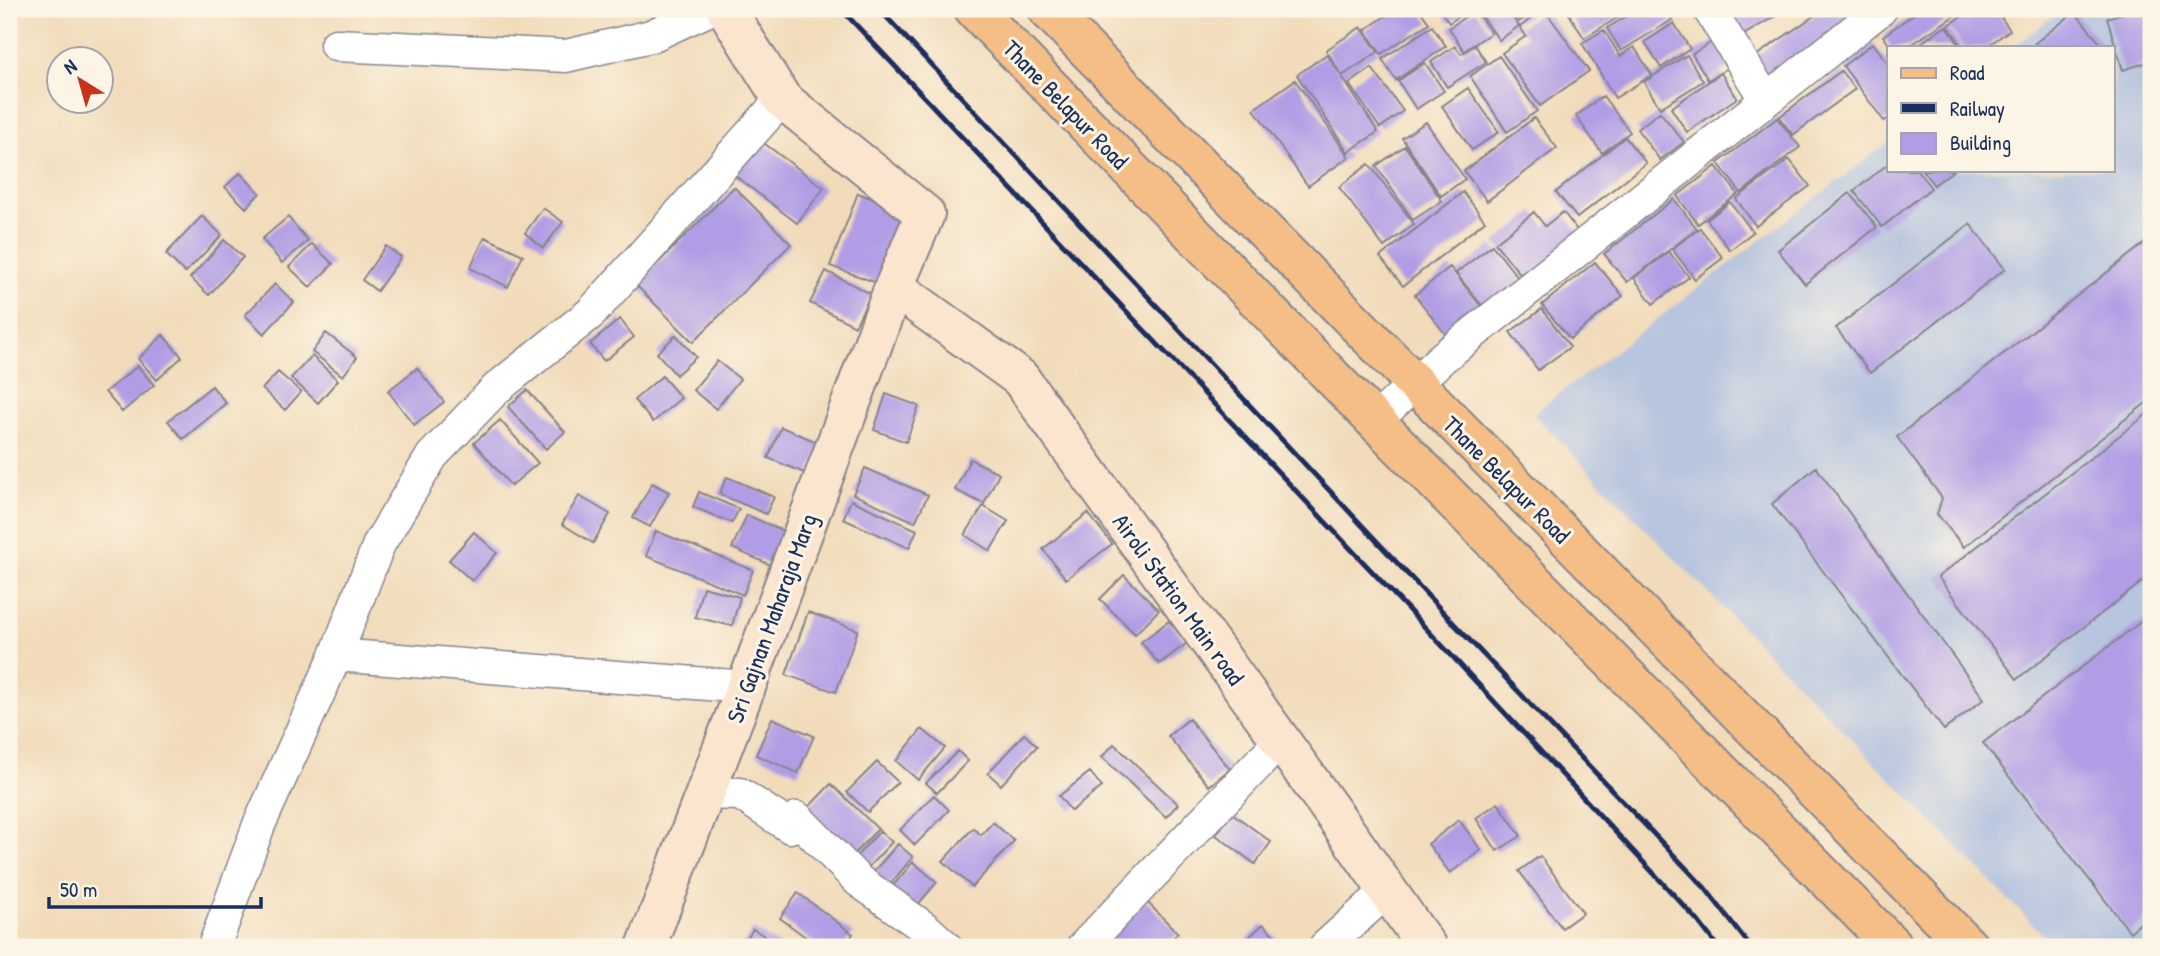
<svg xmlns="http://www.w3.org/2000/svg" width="2160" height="956" viewBox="0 0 2160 956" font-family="'Patrick Hand',sans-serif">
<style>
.industrial{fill:#b7c5de}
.building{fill:#b19de5}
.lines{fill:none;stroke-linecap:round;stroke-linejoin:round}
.street-casing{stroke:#86858c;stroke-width:35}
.secondary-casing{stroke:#86858c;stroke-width:42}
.primary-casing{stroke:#86858c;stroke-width:42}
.street{stroke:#fff;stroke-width:32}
.secondary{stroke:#fbe5cf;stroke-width:38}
.primary{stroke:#f6be87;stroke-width:38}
.rail{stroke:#1b2f5e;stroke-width:5}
.labels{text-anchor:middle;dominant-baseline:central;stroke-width:6;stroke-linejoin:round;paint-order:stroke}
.street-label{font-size:24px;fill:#1b2f5e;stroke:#fcf5e5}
</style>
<rect width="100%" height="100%" fill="#fcf5e5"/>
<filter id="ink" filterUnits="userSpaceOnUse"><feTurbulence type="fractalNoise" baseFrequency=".0143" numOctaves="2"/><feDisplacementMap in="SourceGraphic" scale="14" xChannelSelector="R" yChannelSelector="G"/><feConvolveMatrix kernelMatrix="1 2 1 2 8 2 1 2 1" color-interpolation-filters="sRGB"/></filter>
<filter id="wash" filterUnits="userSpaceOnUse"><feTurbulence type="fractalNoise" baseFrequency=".00686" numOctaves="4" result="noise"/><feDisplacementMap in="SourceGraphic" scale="28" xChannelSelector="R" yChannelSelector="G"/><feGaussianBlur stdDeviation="1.57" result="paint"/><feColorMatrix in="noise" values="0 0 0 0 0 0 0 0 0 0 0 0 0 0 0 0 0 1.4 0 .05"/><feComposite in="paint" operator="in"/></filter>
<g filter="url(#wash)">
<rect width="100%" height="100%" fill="#f1dbba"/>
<path class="industrial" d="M2063,9h88v938h-96l-522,-533 356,-272v28h224v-123h-100z"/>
<g id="blocks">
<path class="building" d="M1396,9h23l10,14 -48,31 -16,-24z
M1439,9h31l-21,14z
M1477,9h29l13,17 -20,14z
M1509,9h29l-19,13z
M1544,9l45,62 -49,35 -38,-53 24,-17 -6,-9z
M1566,9h48l5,8 -35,21z
M1639,9h26l7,11 -51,31 -14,-23z
M1735,9h52l-45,27 -14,-23z
M1824,9h41l-102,75 -16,-22z
M1921,9h43l-56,38h-17l-8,-11z
M1972,9h23l15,21 -24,17h-23l-15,-21z
M2136,9h15v52l-28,9 -16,-52z
M1475,10l16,23 -27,18 -15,-23z
M2075,12l28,35h-65l-3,-4z
M1674,23l16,26 -29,19 -16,-26z
M1432,26l14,20 -50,34 -14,-21z
M1946,26l15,21h-46z
M1361,27l17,25 -36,24 -16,-26z
M1604,30l16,26 14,-9 18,28 -37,23 -33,-55z
M1715,40l16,26 -23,14 -16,-26z
M1873,43l16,22v53l-5,3 -41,-55z
M1475,45l11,17 -39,25 -16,-25 24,-16 6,8z
M1327,54l51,78 -30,20 -51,-77z
M1687,55l16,26 -43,27 -16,-26z
M1499,56l38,55 -30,21 -37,-56z
M1425,63l19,28 -28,18 -18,-28z
M1372,68l31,43 -23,17 -31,-44z
M1841,71l14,18 -62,46 -14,-18z
M1721,73l16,25 -50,34 -16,-24z
M1295,80l54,77 -41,29 -54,-77z
M1468,88l31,44 -27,18 -30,-44z
M1603,96l27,36 -28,21 -26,-37z
M1660,112l24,30 -24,18 -23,-31z
M1534,118l23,30 -70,53 -23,-30z
M1777,118l23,29 -59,46 -23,-30z
M1426,122l39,57 -24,17 -39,-58z
M1625,137l21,26 -69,55 -21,-26z
M761,141l63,47 -27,35 -63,-48z
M1405,146l37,55 -29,19 -37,-54z
M1789,159l21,27 -54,40 -20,-27z
M1889,163v7h28l14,18 -49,39 -28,-36z
M1369,164l45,60 -30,23 -45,-60z
M1716,166l22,28 -40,30 -21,-28z
M1922,170h32l-20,15z
M240,173l20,20 -14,15 -21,-21z
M734,187l57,57 -98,98 -57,-57z
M1463,192l22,29 -82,65 -23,-29z
M858,193l49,19 -27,72 -50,-18z
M1850,193l27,34 -72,57 -27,-34z
M1674,199l23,30 -70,53 -23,-28z
M1730,202l23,30 -23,18 -23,-30z
M543,208l20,14 -20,26 -18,-15z
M1534,212l11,14 18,-14 18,23 -56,45 -30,-37z
M202,216l20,19 -37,38 -19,-19z
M288,217l20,24 -26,22 -20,-24z
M1970,224l35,45 -135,104 -34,-45z
M1700,228l23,30 -28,21 -23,-30z
M485,237l38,18 -15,32 -38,-19z
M2151,238v161l-187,148 -27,-33 5,-16 -45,-61z
M224,240l19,17 -34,38 -19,-17z
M312,244l21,20 -23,23 -21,-20z
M1492,245l31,39 -35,29 -32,-40z
M386,246l15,11 -24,34 -15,-11z
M1669,252l20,25 -36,27 -19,-26z
M1595,262l28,34 -53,43 -28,-34z
M1450,267l36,46 -35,28 -36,-46z
M826,271l45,23 -16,32 -45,-23z
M275,284l19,18 -30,32 -19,-19z
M1542,309l28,38 -32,23 -28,-38z
M620,319l14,18 -30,24 -14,-17z
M326,333l31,24 -14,19 -31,-24z
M163,335l19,22 -25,23 -19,-21z
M676,335l20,22 -20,18 -19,-22z
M312,356l26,24 -20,23 -27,-25z
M717,361l23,18 -24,30 -23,-19z
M138,366l16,19 -32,27 -17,-20z
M417,368l27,34 -30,23 -26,-34z
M278,372l23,20 -16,18 -23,-21z
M662,376l19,22 -28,24 -19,-22z
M212,386l14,17 -43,36 -15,-18z
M527,390l38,42 -19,17 -38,-42z
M886,394l33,12 -13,36 -32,-12z
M2151,411v164l-134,104 -79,-102z
M500,420l38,43 -27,23 -37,-43z
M781,427l41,17 -13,31 -41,-17z
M970,459l29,14 -15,31 -29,-14z
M1816,467l168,232 -40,31 -172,-226z
M865,468l63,27 -13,27 -62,-28z
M727,477l47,20 -8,17 -47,-20z
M652,483l17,9 -19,35 -17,-9z
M699,492l40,17 -7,14 -39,-16z
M579,496l31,18 -17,29 -31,-19z
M851,500l66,30 -8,18 -66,-29z
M983,506l25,15 -18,30 -25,-16z
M1088,513l24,31 -46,35 -23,-30z
M747,515l43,19 -15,33 -43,-19z
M656,531l97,39 -10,25 -97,-39z
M474,532l23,21 -25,28 -23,-21z
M1124,575l35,35 -24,24 -35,-35z
M703,587l37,10 -8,29 -37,-9z
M808,612l50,18 -22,62 -50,-17z
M2151,614v300l-21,18 -147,-189z
M1169,621l18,22 -28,21 -18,-22z
M772,718l42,18 -16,37 -42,-18z
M1189,719l41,50 -21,17 -41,-50z
M922,729l23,19 -27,32 -22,-19z
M1024,734l13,12 -36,39 -13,-12z
M1114,744l64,60 -12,13 -64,-60z
M958,751l10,10 -31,32 -11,-10z
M877,762l21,20 -30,30 -21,-20z
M1090,772l12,15 -31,24 -12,-15z
M831,784l47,45 -31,32 -47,-45z
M934,795l15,15 -34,35 -15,-15z
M1498,803l23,33 -24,15 -21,-33z
M1232,813l39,29 -16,22 -39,-29z
M1459,820l22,30 -31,23 -22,-29z
M993,822l21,19 -42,46 -29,-26 30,-33 8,7z
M880,831l12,11 -33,35 -12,-11z
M898,844l15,13 -32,38 -16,-14z
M1540,856l43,57 -21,15 -43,-57z
M913,862l24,20 -27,32 -24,-20z
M798,893l55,41 -10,13h-24l-39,-29z
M1146,901l32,32 -14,14h-65z
M1263,924l23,23h-47z
M753,929l29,18 -40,-1z"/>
</g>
</g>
<g filter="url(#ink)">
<use href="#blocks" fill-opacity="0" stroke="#86858c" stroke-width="2"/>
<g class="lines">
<g class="street-casing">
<path id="street" d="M1709,9l57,91
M336,45l230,11 85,-20 59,-27
M1375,421l67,-63 439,-349
M336,655l410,32
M704,793l36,1 50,33 7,-9 62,63 67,48 20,18
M214,947l45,-122 77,-170 43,-111 53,-88 65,-68 94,-75 191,-214
M1083,947l198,-207
M1325,947l63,-57"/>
</g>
<g class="secondary-casing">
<path id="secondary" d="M894,287l126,91 318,442 89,127
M646,947l100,-260 148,-400 31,-73 -143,-115 -56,-90"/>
</g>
<g class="primary-casing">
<path id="primary" d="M974,9l401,412 519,526
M1047,9l922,938"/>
</g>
<use href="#street" class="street"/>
<use href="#secondary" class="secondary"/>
<use href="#primary" class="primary"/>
<path class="rail" d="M841,9l611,647 246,265 20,26
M879,9l580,620 246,259 46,59"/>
</g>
</g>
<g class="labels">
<g class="street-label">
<text transform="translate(1066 104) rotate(46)">Thane Belapur Road</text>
<text transform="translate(1507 479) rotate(45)">Thane Belapur Road</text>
<text transform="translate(1179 599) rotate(54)">Airoli Station Main road</text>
<text transform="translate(771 618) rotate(-70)">Sri Gajnan Maharaja Marg</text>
</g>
</g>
<rect width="2160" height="956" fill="none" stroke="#fcf5e5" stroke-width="35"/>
<rect x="1887" y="46" width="228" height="126" fill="#fcf5e5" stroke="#a2a6af" stroke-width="2"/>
<rect x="1901" y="68" width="35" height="10" fill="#f6be87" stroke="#a2a6af" stroke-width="2"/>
<text x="1950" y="80" font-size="21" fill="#1b2f5e">Road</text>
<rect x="1901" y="103" width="35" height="10" fill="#1b2f5e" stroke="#a2a6af" stroke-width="2"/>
<text x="1950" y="116" font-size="21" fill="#1b2f5e">Railway</text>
<rect x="1901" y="133" width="35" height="21" fill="#b19de5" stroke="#a2a6af" stroke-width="2"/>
<text x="1950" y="150" font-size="21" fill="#1b2f5e">Building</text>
<g transform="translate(80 80) rotate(323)"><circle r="33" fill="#fcf5e5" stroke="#a2a6af" stroke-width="2"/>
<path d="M0-5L12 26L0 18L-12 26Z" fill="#c8321e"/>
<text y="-10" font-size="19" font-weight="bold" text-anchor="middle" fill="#1b2f5e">N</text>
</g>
<path d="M49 897v10h212v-10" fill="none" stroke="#1b2f5e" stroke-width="3.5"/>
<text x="60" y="897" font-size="21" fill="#1b2f5e" stroke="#fcf5e5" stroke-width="5" paint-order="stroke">50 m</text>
</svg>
